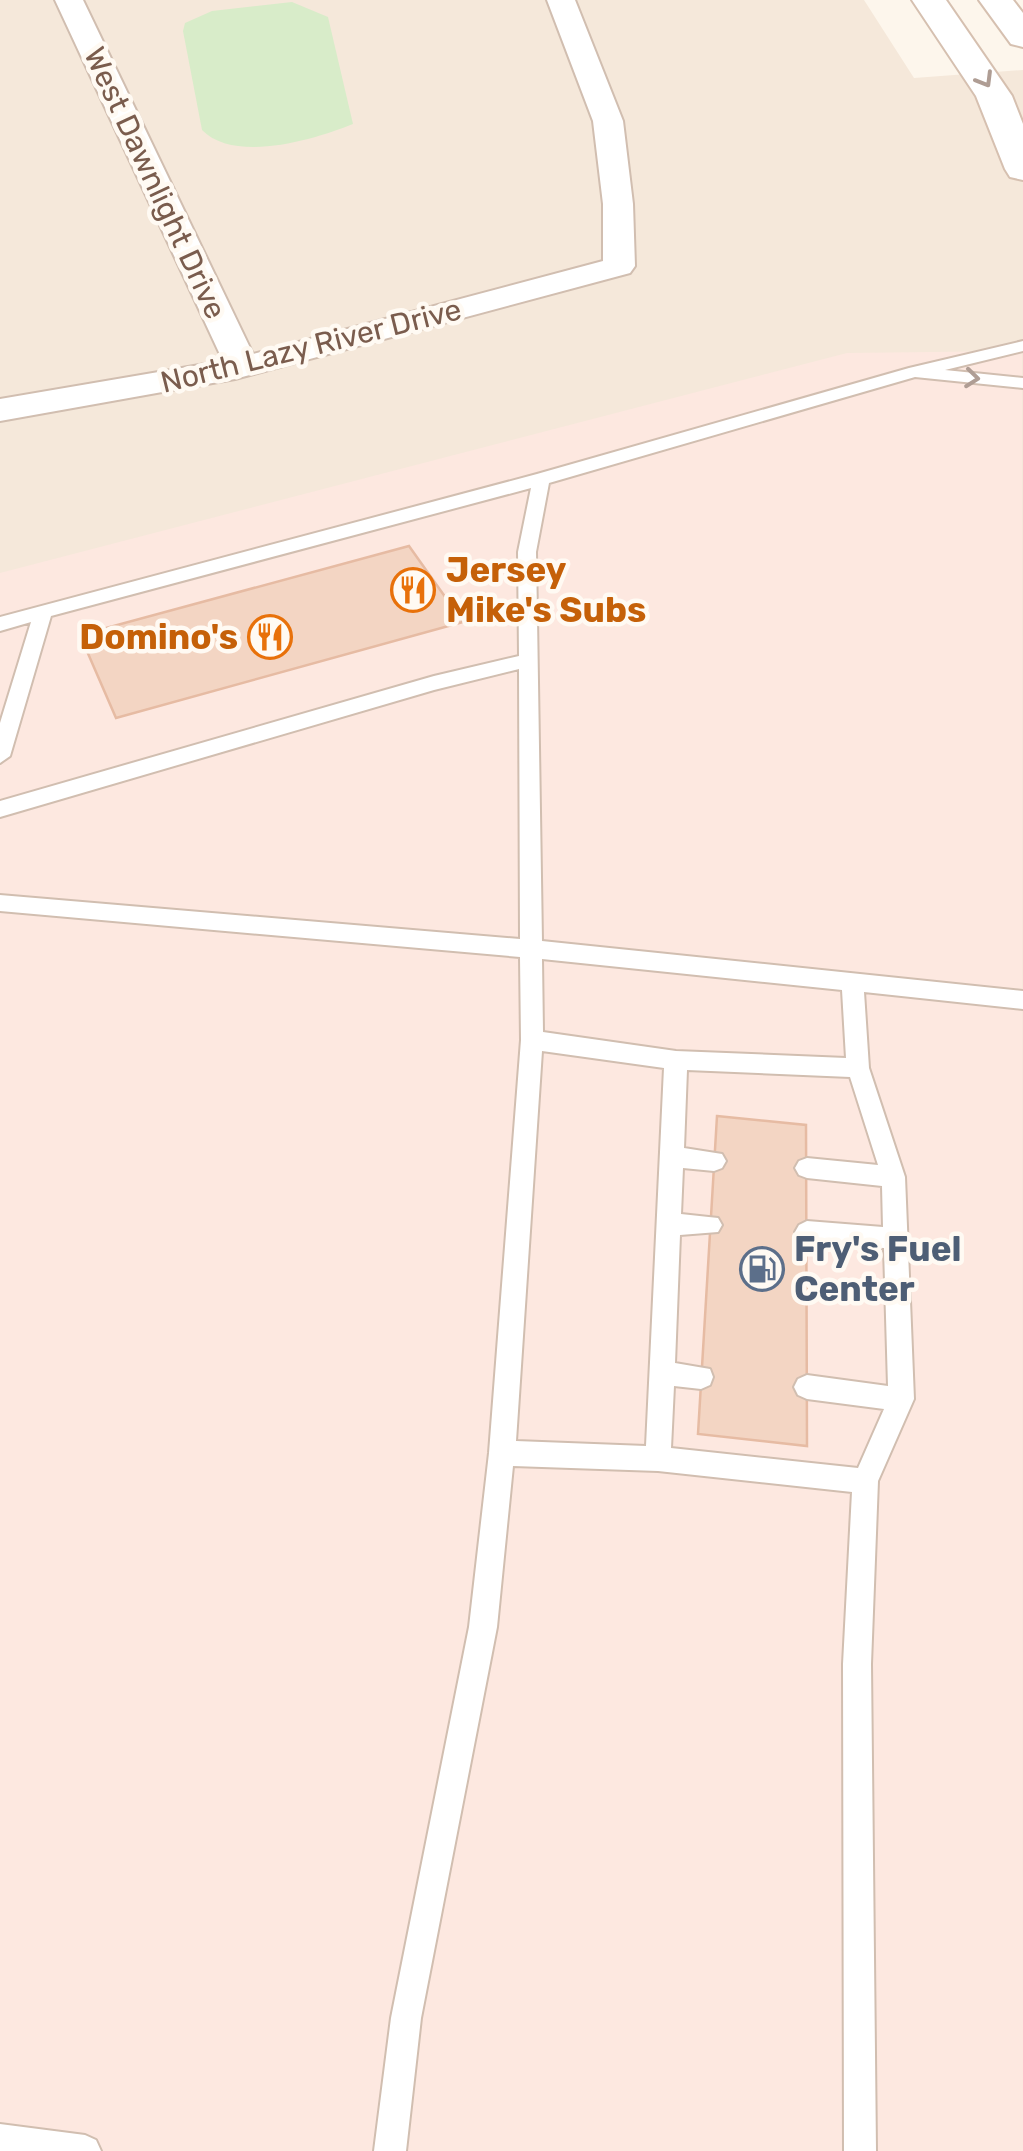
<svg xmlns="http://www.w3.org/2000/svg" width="1023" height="2151" viewBox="0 0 1023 2151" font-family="Rubik,sans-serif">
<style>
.residential{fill:#f5e8da}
.commercial{fill:#fde8e0}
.green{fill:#d8ecc9}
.building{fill:#f3d5c3;stroke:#e6bba3;stroke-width:2.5}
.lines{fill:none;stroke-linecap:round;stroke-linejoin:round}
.service-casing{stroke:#d1beb0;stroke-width:4}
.minor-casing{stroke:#d1beb0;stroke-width:4}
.secondary-casing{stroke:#d6c0b0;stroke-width:4}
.service{fill:#fff;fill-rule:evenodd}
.minor{fill:#fff;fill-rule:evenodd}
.secondary{fill:#fff;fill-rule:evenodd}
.oneway{stroke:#af9d94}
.labels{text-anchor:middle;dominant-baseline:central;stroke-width:9;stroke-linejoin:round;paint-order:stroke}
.far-street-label{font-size:30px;fill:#7a5c4d;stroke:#fffaf3}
.food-label{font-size:35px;font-weight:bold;fill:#c56008;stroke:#fffaf3;text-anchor:start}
.service-label{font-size:35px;font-weight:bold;fill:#4e5e75;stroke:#fffaf3;text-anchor:start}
</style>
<rect width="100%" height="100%" fill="#fdf6ec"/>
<path class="residential" d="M0,0h864l50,78 109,-8v2081h-1023z"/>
<path class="commercial" d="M1022,351l1,1800h-1023v-1578l847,-220z"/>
<path class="green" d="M292,2l36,15 25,107c-37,15 -118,40 -151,6l-19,-99 2,-8 27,-12z"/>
<path class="building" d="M409,546l54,76 -347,96 -36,-83z
M717,1116l89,9 1,321 -109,-12z"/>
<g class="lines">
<g class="service-casing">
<path id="service" d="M1023,341v10l-78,19 78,8v10l-108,-11 -366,106 -13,69 6,389 481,50v18l-159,-17 5,76 36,109 9,222 -36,82 -7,183 5,487h-32l-1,-487 9,-172 -194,-21 -145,-5 -16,161 -76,391 -15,133h-32l17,-133 78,-391 20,-174 32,-413 -1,-83 -520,-46v-16l520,44 -1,-270 -85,21 -434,127v-16l434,-125 85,-20 -1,-104 13,-64 -480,128 -41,140 -10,7v-40l31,-101 -31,9v-14l537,-143 372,-106zM542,959l300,31 4,68 -170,-7 -133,-19zM542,1051l122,17 -18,378 -130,-5zM687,1070l163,7 28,88 -71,-7 -8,3 -4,7 4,7 8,3 75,8 1,41 -76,-6 -8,4 -4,7 4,7 8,4 77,5 4,138 -81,-11 -9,4 -4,8 4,8 9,4 77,10 -26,59 -187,-20 3,-62 27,3 9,-4 3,-8 -3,-8 -35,-6 5,-128 38,-3 4,-7 -4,-7 -37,-4 2,-46 31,3 8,-3 4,-7 -4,-7 -38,-6z
M0,2124l85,11 11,5 5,11h-101z"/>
</g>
<g class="minor-casing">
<path id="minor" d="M55,0h28l170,354 350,-93v-57l-10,-83 -46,-121h28l48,121 10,83 2,62 -5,7 -395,106 -235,42v-22l223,-38z"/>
</g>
<g class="secondary-casing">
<path id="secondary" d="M912,0h34l66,96 11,28v56l-13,-3 -5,-8 -29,-73z
M979,0h34l10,13v34l-12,-3z"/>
</g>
<use href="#service" class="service"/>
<use href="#minor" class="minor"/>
<use href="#secondary" class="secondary"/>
</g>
<defs><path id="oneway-chevron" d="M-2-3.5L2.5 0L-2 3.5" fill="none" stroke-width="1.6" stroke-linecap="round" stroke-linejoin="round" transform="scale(2.5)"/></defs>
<g class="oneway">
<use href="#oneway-chevron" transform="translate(985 80) rotate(59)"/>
<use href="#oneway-chevron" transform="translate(972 378) rotate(6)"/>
</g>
<defs>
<g id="restaurant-ring" transform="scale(2.25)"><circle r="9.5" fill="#fffaf3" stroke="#e8710a" stroke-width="1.5"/><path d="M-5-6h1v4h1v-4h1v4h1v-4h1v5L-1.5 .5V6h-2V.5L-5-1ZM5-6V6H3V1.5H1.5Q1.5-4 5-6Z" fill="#e8710a"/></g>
<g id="fuel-ring" transform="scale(2.25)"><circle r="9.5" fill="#fffaf3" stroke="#5c6f8a" stroke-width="1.5"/><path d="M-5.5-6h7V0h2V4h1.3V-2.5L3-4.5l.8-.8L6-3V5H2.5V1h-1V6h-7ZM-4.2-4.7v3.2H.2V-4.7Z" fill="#5c6f8a"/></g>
</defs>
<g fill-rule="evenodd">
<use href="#restaurant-ring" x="413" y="590"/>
<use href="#restaurant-ring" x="270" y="637"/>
<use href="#fuel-ring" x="762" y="1269"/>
</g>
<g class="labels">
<g class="far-street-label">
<text transform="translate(155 183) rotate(65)">West Dawnlight Drive</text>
<text transform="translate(311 346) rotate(-14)">North Lazy River Drive</text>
</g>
<g class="food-label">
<text x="446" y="570">Jersey<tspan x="446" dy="40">Mike's Subs</tspan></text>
<text x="238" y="637" text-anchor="end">Domino's</text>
</g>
<g class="service-label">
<text x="794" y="1249">Fry's Fuel<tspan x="794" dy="40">Center</tspan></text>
</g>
</g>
</svg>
